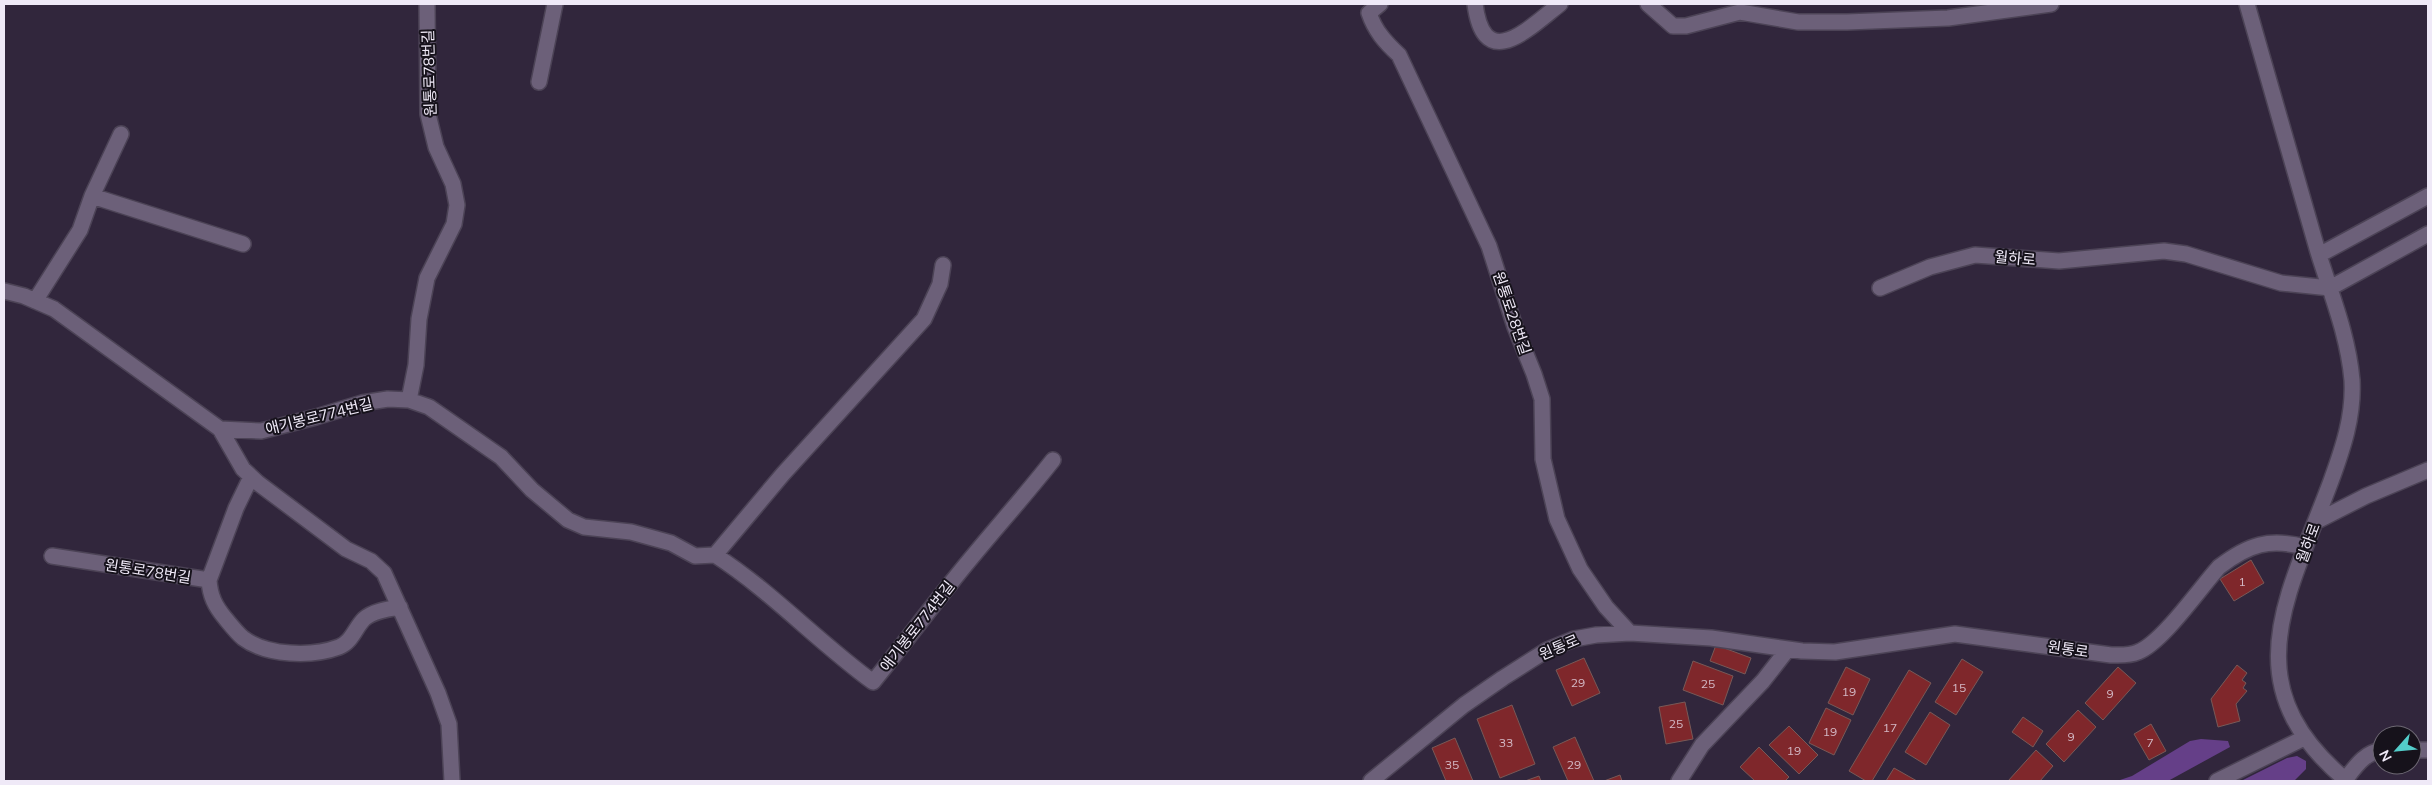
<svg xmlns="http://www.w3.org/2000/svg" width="2432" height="785" viewBox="0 0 2432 785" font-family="Mulish,'Noto Sans KR',sans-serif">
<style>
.forest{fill:#653f88}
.building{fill:#7f272b;stroke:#785957}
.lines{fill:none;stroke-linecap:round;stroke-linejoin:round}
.minor-casing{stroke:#4c4356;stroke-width:18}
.minor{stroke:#6c6079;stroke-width:15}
.labels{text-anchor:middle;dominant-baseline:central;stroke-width:4;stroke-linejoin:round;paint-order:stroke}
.number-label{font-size:12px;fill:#d3b8c4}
.street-label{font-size:15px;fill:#efe9f7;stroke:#16121b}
</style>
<rect width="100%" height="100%" fill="#31263c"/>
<path class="forest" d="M2201,739l27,2 2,6 -62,34h-81l33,-1 12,-4 58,-35z
M2297,756l9,5v8l-12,12h-53l46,-23z"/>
<path class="building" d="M2251,560l13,23 -30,18 -14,-22z
M1716,645l35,13 -6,16 -35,-13z
M1584,658l16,35 -28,13 -16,-36z
M1962,659l21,13 -27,43 -21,-13z
M1693,661l40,15 -10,29 -40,-15z
M2237,665l10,8 -5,7 4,3 -3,5 4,3 -11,13 4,17 -22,6 -7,-28z
M1846,667l24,12 -17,36 -25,-12z
M2118,667l18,16 -33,37 -18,-17z
M1909,670l22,13 -59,98h-6l-17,-10z
M1685,702l8,37 -27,5 -7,-37z
M1512,705l23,59 -35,14 -23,-59z
M1826,708l25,12 -17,35 -25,-12z
M2078,710l18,17 -32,35 -18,-18z
M1930,712l20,13 -24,40 -21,-13z
M2023,717l20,14 -10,16 -21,-15z
M2151,724l15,27 -17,9 -15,-26z
M1789,726l29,29 -19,19 -30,-29z
M1575,737l19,44h-26l-15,-34z
M1455,738l18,43h-27l-14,-33z
M1759,747l30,30 -4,4h-30l-15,-14z
M2036,750l17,16 -13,15h-32z
M1894,768l23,13h-31z
M1620,775l2,6h-18z
M1539,776l2,5h-16z"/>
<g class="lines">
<g class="minor-casing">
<path id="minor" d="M1380,4l-11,9c6,18 16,29 30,42l90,191 26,81 19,47 8,25 1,60 14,60 23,50 26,38 24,26
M1475,4c9,70 53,25 85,0
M1648,4l25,22h13l54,-14 58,10h49l101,-4 103,-14
M2247,4c24,82 47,165 71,248 13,42 30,83 34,128 2,36 -9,68 -21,101 -43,116 -100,204 16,300
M539,82l16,-78
M92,196l29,-62
M2319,255l109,-59
M1880,288l50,-21 45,-12 84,6 105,-10 22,3 95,29 49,5 98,-54
M4,291l20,5 30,13 166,120 41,2 55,-14 46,-14 26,-4 21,1 20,7 72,50 31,33 36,30 16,7 47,5 40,11 24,13 20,-1 68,-81 141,-155 16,-35 3,-19
M35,301l45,-71 12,-34 151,48
M409,400l7,-35 3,-46 8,-41 27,-54 3,-19 -4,-21 -17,-37 -8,-33 -1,-110
M220,429l23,40 15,14 88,66 25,12 13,12 54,120 11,31 3,57
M2315,522l51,-26 62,-26
M715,555c56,36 103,87 158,127 27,-33 52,-67 78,-99 33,-42 69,-81 102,-123
M52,556l157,24c1,16 6,26 16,38 5,6 11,14 18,20 24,18 69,19 96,9 13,-5 16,-19 25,-28 9,-8 24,-10 36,-12
M209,580l27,-72 15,-31
M2412,750h16
M2345,780c11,-14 19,-27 37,-30
M1371,781l93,-76 39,-27 44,-28 27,-11 22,-4 34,-2 81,5 91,13 33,1 120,-18 156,21c9,0 18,1 27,-3 24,-9 62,-64 81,-85 30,-23 50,-29 86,-20
M1679,781l23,-36 61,-64 25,-32
M2217,781l87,-43"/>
</g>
<use href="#minor" class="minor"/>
</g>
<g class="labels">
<g class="number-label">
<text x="2242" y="581">1</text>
<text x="1578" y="682">29</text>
<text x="1708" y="683">25</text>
<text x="1959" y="687">15</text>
<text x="1849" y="691">19</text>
<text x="2110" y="693">9</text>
<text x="1676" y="723">25</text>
<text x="1890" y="727">17</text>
<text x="1830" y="731">19</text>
<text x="2071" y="736">9</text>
<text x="1506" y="742">33</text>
<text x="2150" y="742">7</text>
<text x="1794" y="750">19</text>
<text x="1452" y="764">35</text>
<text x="1574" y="764">29</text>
</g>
<g class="street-label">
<text transform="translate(429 73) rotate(-92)">원통로78번길</text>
<text transform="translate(2015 258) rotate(5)">월하로</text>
<text transform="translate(1512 313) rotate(71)">원통로28번길</text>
<text transform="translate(319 416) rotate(-14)">애기봉로774번길</text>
<text transform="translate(2308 543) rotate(-70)">월하로</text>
<text transform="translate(148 571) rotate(9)">원통로78번길</text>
<text transform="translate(917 626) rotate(-52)">애기봉로774번길</text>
<text transform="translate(1559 647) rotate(-23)">원통로</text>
<text transform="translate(2068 649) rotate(8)">원통로</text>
</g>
</g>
<rect width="2432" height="785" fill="none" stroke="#efe9f7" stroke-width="10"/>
<g transform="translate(2397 750) rotate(243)"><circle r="24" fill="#16121b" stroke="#6d6873"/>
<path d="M0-4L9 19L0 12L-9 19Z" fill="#53cdca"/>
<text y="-8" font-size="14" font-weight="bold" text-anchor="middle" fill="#efe9f7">N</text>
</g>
</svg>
